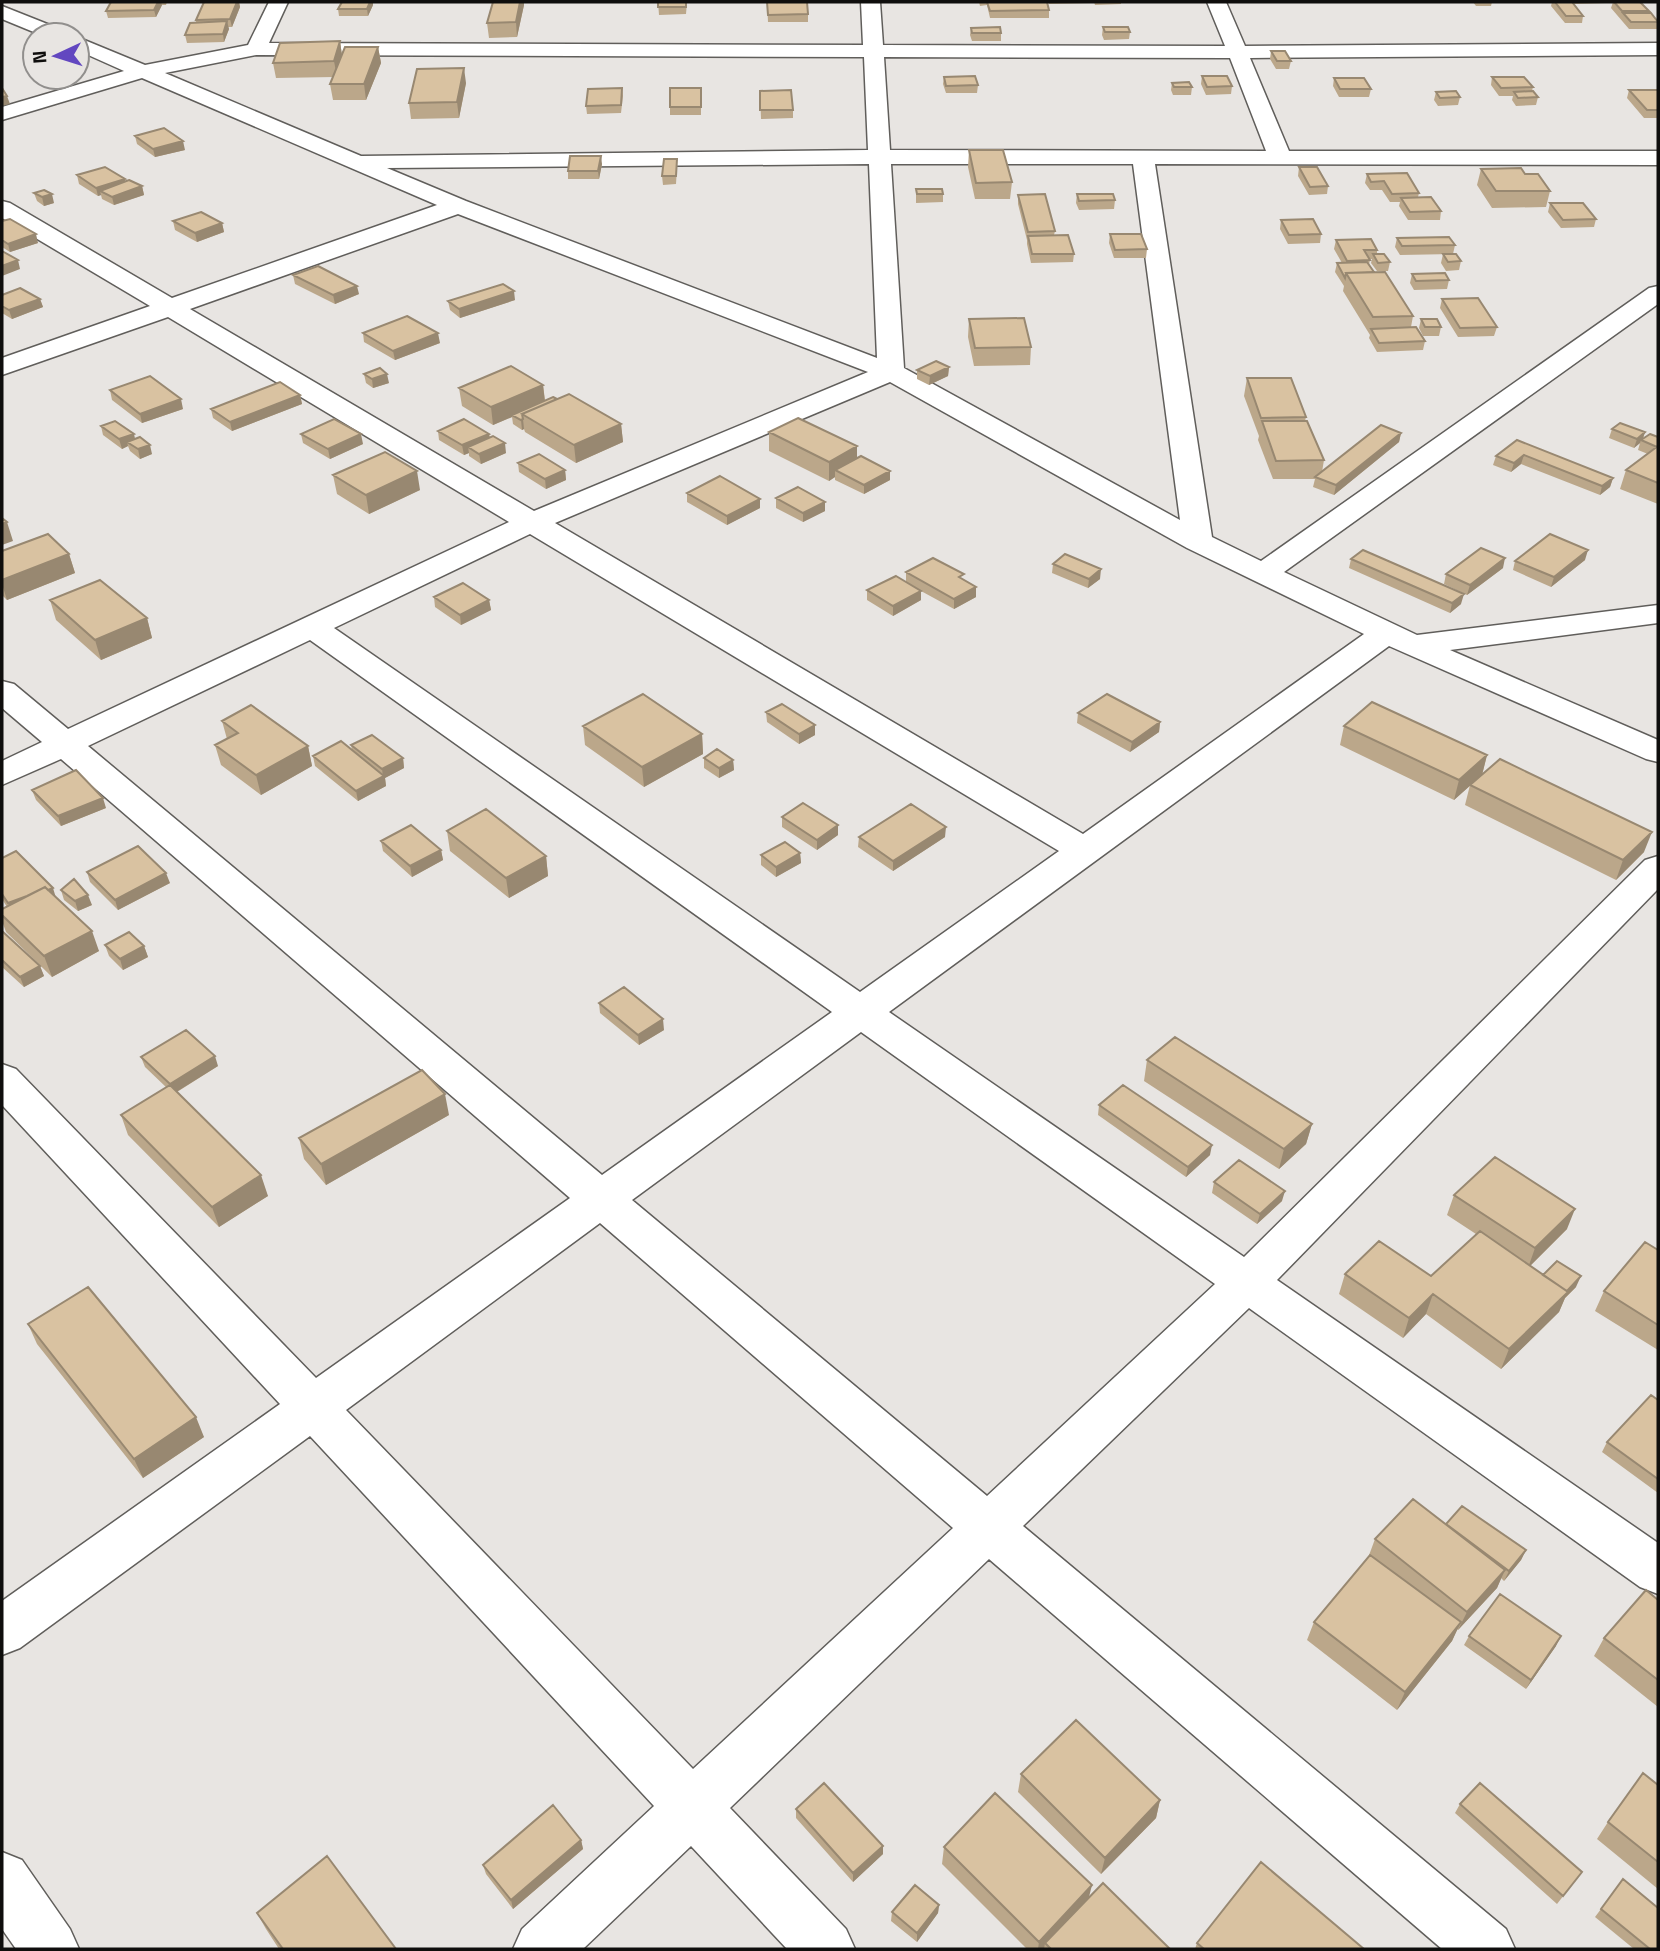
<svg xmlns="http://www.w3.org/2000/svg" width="1660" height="1951" viewBox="0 0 1660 1951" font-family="'Titillium Web',sans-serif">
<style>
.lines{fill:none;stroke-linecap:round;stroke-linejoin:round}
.minor-casing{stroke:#605e5b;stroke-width:3}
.minor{fill:#fff;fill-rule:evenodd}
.wall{fill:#bba78a}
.shaded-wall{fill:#988871}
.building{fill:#d9c2a1;stroke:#988871;stroke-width:2}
</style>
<rect width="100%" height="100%" fill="#e8e5e2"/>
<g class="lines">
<g class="minor-casing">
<path id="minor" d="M269,2h19l-19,41 594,2 -2,-43h19l3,43 342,1 -18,-44h19l19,44 413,-3v12l-408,3 39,93h369v14l-503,-1 57,373 49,24 388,-273 9,-2v18l-374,268 133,63 241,-30v18l-208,27 208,90v22l-12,-3 -257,-113 -500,366 355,245 401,-397 13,-4v33l-381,391 381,263v51l-18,-7 -391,-279 -226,218 483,403 9,20h-73l-453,-390 -259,249 116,121 9,20h-68l-96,-103 -108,103h-70l9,-20 132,-123 -344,-370 -290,212 -18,7v-54l278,-197 -278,-299v-41l14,5 300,309 254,-180 -509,-439 -59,26v-24l40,-19 -40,-34v-27l12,3 54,45 441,-207 -341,-205 -166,58v-17l148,-52 -148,-88v-17l8,2 162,95 265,-93 -295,-127 -140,42v-13l122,-36 -47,-21v-13l68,28 103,-20zM256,55l608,2 4,93 -507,6 -196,-83zM884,57l346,1 36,93 -376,-1zM869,164l8,194 -411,-157 -79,-33zM891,164h242l47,356 -276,-152zM458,214l410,158 -334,139 -344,-202zM890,382l297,166 177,86 -281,200 -528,-311zM530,534l529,317 -199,141 -526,-364zM310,640l522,372 -230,163 -514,-429zM861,1032l354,252 -228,212 -355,-296zM600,1223l353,305 -260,241 -347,-359z
M2,6l63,25 3,4h-27l-39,-16z
M2,1852l20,8 48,69 9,20h-63l-14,-20z"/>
</g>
<use href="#minor" class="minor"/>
</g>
<path class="wall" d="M111,2h56l-1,3h-4l-6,12 -48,1 -2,-7z
M237,2h2l1,5 -8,20h-4l1,2 -5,13 -37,1 -2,-8 11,-13v-2z
M493,2h31v3l-7,32 -28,1 -2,-15z
M535,2h28l-1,1h-27z
M614,2h22l-22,1z
M658,2h29l-1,12 -27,1z
M767,2l41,12v8h-40z
M979,2h68l2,8v8h-59l-3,-13 -7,1z
M1048,2h43v1l-42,1z
M1094,2h27v2l-26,1z
M1473,2h19l-1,4h-15z
M1552,2h54v1l-32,1 9,12 -1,7h-17l-14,-17z
M1613,2h27l9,9 -1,2 10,7 -1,9h-28l-18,-21z
M373,5l-5,11h-29l-1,-7z
M1103,27l27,5 -1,7 -25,1 -2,-5z
M971,28l30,5v8h-29l-2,-6z
M340,41l2,14 36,-8 3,16 -15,37h-33l-3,-16 4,-7 -58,1 -3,-15z
M1271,51l20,10 -2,8h-13l-6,-10z
M1202,76l30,10 -1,8 -25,1 -5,-11z
M944,77l34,8 -1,8h-31l-3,-9z
M1492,77l41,10 -1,4 6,6 -2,8 -20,1 -4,-6 1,-4h-14l-8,-11z
M1334,78l37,11 -2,8h-30l-6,-11z
M466,83l-7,35 -48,1 -2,-16z
M1172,83l20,4 -1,8h-18l-2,-5z
M622,88l1,8 -2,17 -34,1 -1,-8z
M701,88v27h-31v-8z
M1629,90h29v28h-14l-17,-20z
M760,91l33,19v8l-32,1z
M1436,92l24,5 -2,8 -20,1 -4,-6z
M135,136l50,14 -30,7 -18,-13z
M969,150l43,32 -2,17h-35l-7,-32z
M602,164l-3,15h-31v-8z
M677,167l-1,17 -13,1 -1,-9z
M1299,167l29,19 -1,8 -18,1 -11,-19z
M1481,169l44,5 25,17 -4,16 -54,1 -15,-23z
M1367,174l52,19 -1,4 23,14 -1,9h-32l-9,-14 1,-4h-10l-8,-12h-12l-5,-7z
M77,175l65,11 2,9 -30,10 -12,-6 -1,-4 -3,1 -19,-12z
M916,189l27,5v8l-27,1z
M34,193l20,10 -10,3 -7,-5z
M1077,194l38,6 -1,9 -35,1 -3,-7z
M1018,195l37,36 -1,4 20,19 -1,8 -42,1 -4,-19v-4l-9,-36z
M1550,203l46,16 -2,8 -33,1 -13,-16z
M1281,220l40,14 -1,9 -32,1 -8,-15z
M2,221l36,22 -28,9 -8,-5z
M173,221l49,2 2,9 -27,10 -22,-12z
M1110,234l37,15 -1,9h-32l-5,-15z
M1397,238l58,7 -2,9 -53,1 -5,-8z
M1336,240l41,10v4l13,8 -2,9h-11l-6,-8 1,-4h-2l-1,6 5,7 39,44 -2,11 14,14 -2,9 -46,2 -8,-14 1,-3 -27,-44 1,-5 -9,-14 2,-9h5l-8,-14z
M1443,254l18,7 -2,9 -13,1 -5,-8z
M1412,274l37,6 -2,9 -33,1 -4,-7z
M293,275l66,19 -24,10 -40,-20z
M2,295l38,4 3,8 -31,12 -10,-6z
M1442,299l55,28 -3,9 -36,1 -18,-29z
M515,300l-55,18 -10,-8 -2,-9z
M969,319l62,28 -1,18 -56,1 -6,-29z
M1421,319l20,8 -2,9h-16l-4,-8z
M363,333l77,10 -45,17 -31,-18z
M949,367l-1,9 -19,9 -12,-6v-9z
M364,374l25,9 -16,5 -7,-5z
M1247,378l59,39 -1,4 19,39 -2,12 79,-39 -2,9 -65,53 -21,-8 2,-8h-42l-15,-39 1,-4 -15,-40z
M543,385l2,15 12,-1 64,25 2,18 -47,21 -51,-31 -1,-3 -2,1 -9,-6 -1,-7 -19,8 -31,-19 -3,-18z
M110,390l73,19 -41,14 -30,-23z
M300,395l2,9 -70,27 -19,-13 -2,-9z
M101,426l34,13 17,15 -12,5 -10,-8 -2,-5 -6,3 -19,-14z
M1612,429l33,3 -2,7 15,-2v67l-38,-15 6,-19 22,-16 -10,-4 2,-7 -6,5 -25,-10z
M438,431l51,3 1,3 16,16 -25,11 -12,-8v-3l-5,2 -25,-15z
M769,432l88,14v12l33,13v9l-26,14 -29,-14v-3l-6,4 -60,-30z
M301,434l62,10 -33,15 -27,-16z
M1517,440l96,38 -3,9 -10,8 -79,-31 -10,8 -18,-7 3,-9z
M518,463l47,7 1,10 -20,9 -27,-17z
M333,475l87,15 -51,24 -32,-20z
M687,493l73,15 -33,17 -40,-23z
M776,498l49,13 -22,11 -27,-14z
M2,551l67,3 6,19 -68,27 -5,-5z
M1351,559l110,45 -11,9 -101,-45z
M1585,560l-34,27 -38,-17 2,-9z
M1053,564l47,15 -12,9 -36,-15z
M1503,568l-36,27 -23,-11 2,-10z
M906,572l57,8 13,7v10l-22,12 -33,-18v9l-28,16 -26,-16v-10l39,-8z
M434,597l55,3 2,10 -30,15 -26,-18z
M50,600l97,18 5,20 -51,22 -45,-40z
M766,712l49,13v10l-16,9 -32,-22z
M1078,713l82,9 -1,10 -29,20 -53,-29z
M222,721l86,25 4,20 -51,29 -40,-30 -6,-20 12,-6z
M583,726l119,8 1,20 -59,33 -59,-42z
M1344,726l143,29 -5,20 -28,25 -114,-55z
M351,745l52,13 1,10 -19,10 1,8 -28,15 -43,-35 -2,-10 39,-6z
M704,758l29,2 1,10 -15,8 -15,-10z
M1470,785l174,67 -28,28 -151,-75z
M32,790l74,18 -45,18 -25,-26z
M782,817l56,18 -21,15 -35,-23z
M447,831l99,25 2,20 -39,22 -59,-47z
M859,837h86l-52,34 -35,-24z
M381,841l60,9 2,10 -31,17 -29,-26z
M800,853l1,10 -25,14 -15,-12v-10z
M2,858l54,40 43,53 -47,26 -46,-45 -4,-11v-12l5,-2 -5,-8z
M87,872l83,11 -52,27 -28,-28z
M61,890l31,15 -14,6 -14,-11z
M2,931l38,35 4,10 -20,11 -22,-20z
M105,945l39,1 4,11 -25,13 -14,-14z
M599,1003l65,27 -25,15 -39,-32z
M141,1057l77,9 -41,26 91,104 -49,31 -91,-92 -7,-20 46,-27 -22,-21z
M1147,1060l165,64 -6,20 -27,25 -135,-88z
M1099,1105l111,50 -24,22 -88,-62z
M449,1115l-123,70 -22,-26 -5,-21z
M1214,1182l68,19 -25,23 -45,-31z
M1454,1195l113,34 -37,37 13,9 33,12 -11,11 -6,14 -58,57 -75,-55 -23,24 -64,-44 6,-20 86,2 45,-42 -29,-19z
M1658,1250v100l-63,-39 9,-20z
M28,1324l176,113 -61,41 -106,-134z
M1658,1400v93l-56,-41 5,-10z
M1446,1524l80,26 -5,10 -17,21 -3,-3 -4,10 -39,42 -1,-1 -5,12 -55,69 -90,-70 7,-18 54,-64 7,-19z
M1658,1600v107l-64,-51 10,-18z
M1469,1636l87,10 -30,43 -62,-44z
M1021,1774l139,26 -4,18 -55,56 -83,-82z
M1658,1785v104l-61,-50 11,-17z
M1460,1804l122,68 -25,32 -102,-91z
M796,1809l87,37v8l-30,28 -57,-64z
M581,1840l2,9 -70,60 -27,-35 -3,-9z
M944,1847l145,51 81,51h-143l-85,-85z
M939,1905l-1,8 -21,29 -26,-21 1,-9z
M1601,1909l57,40h-24l-39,-32z
M257,1913l139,36h-117l-13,-20z
M1197,1943l167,6h-169z"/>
<path class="shaded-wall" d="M158,2h3l1,3 -6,12 -2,-7z
M237,2h2l1,5 -8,20 -2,-8z
M370,2h3v3l-5,11 -1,-7z
M520,2h4v3l-7,32 -1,-15z
M227,21l2,8 -5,13 -1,-8z
M340,41l2,15 -5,21 -3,-16z
M378,47l3,16 -15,37 -2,-16z
M464,68l2,15 -7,35 -2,-16z
M7,96l3,8 -8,2v-9z
M183,141l2,9 -30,7 -2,-8z
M601,156l1,8 -3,15 -1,-8z
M125,179l2,8 -27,4 1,4 -3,1 -2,-8z
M142,186l2,9 -30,10 -2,-8z
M52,194l2,9 -10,3 -2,-9z
M222,223l2,9 -27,10 -2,-9z
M36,234l2,9 -28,9 -2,-8z
M18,260l2,9 -18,7v-10z
M357,286l2,8 -24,10 -2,-9z
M514,291l1,9 -55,18 -1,-9z
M40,299l3,8 -31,12 -3,-9z
M438,333l2,10 -45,17 -2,-9z
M949,367l-1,9 -19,9 1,-9z
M387,374l2,9 -16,5 -1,-9z
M543,385l2,18 -33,12v2l-19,8 -2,-18z
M300,395l2,9 -70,27 -2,-9z
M181,399l2,10 -41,14 -2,-9z
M523,419l1,10 -2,1 -1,-10z
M621,424l2,18 -47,21 -2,-18z
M1645,432l-3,9 -1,-1 -1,3 -6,5 3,-9z
M1401,433l-2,9 -65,53 2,-10z
M134,434l2,9 -9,-1 1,4 -6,3 -3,-10z
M361,434l2,10 -33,15 -2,-10z
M489,434l1,9 -22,4 1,6 -5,2 -2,-10z
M505,443l1,10 -25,11 -2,-10z
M150,445l2,9 -12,5 -2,-10z
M857,446v19l-22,5v7l-6,4v-19z
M1524,455l-3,9 -10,8 3,-9z
M565,470l1,10 -20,9 -1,-10z
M417,471l3,19 -51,24 -3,-19z
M890,471v9l-26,14v-9z
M1613,478l-3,9 -10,8 2,-9z
M760,499v9l-33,17v-9z
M825,502v9l-22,11v-9z
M7,522l6,19 -11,4v-21z
M1588,550l-3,10 -34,27 3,-10z
M69,554l6,19 -68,27 -5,-16v-4z
M1505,558l-2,10 -36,27 3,-10z
M1101,569l-1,10 -12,9 1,-9z
M976,587v10l-22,12v-10z
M921,591v9l-28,16v-10z
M1464,594l-3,10 -11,9 2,-10z
M489,600l2,10 -30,15 -1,-10z
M147,618l5,20 -51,22 -6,-20z
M1160,722l-1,10 -29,20 2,-10z
M815,725v10l-16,9v-10z
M702,734l1,20 -59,33 -2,-20z
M308,746l4,20 -51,29 -5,-20z
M1487,755l-5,20 -28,25 5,-20z
M403,758l1,10 -19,10 1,8 -28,15 -2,-10 27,-14 -1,-8z
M733,760l1,10 -15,8v-10z
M103,798l3,10 -45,18 -3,-10z
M838,825v10l-21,15v-10z
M946,827l-1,10 -52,34v-10z
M1652,832l-8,20 -28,28 7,-20z
M441,850l2,10 -31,17 -2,-11z
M800,853l1,10 -25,14v-10z
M546,856l2,20 -39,22 -3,-20z
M166,873l4,10 -52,27 -3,-10z
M53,888l3,10 -44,15 -4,-10z
M88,895l4,10 -14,6 -3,-10z
M92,931l7,20 -47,26 -8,-21z
M144,946l4,11 -25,13 -3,-11z
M40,966l4,10 -20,11 -4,-10z
M663,1019l1,11 -25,15 -1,-10z
M215,1056l3,10 -45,28 -3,-10z
M445,1094l4,21 -123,70 -5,-21z
M1312,1124l-6,20 -27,25 5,-20z
M1212,1145l-2,10 -24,22 2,-10z
M261,1175l7,21 -49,31 -7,-20z
M1285,1191l-3,10 -25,23 3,-10z
M1575,1209l-8,20 -39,39 7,-20z
M1581,1276l-5,11 -11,11 -6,14 -58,57 8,-20z
M1433,1294l-7,20 -23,24 6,-20z
M196,1417l8,20 -61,41 -9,-19z
M1526,1550l-5,10 -17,21 5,-10z
M1505,1570l-8,18 -39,42 9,-18z
M1461,1622l-9,19 -55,69 8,-18z
M1561,1636l-5,10 -30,43 5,-9z
M1160,1800l-4,18 -55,56 4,-16z
M581,1840l2,9 -70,60 -2,-9z
M883,1846v8l-30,28v-9z
M1092,1885l-4,16 -43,42 -1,6h-6l1,-7z
M939,1905l-1,8 -21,29v-9z"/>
<path class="building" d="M111,2h47l-4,8 -48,1z
M204,2h33l-7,17 -34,1z
M342,2h28l-3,7h-29z
M493,2h27l-4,20 -29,1z
M658,2h28v5h-28z
M767,2h40l1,12 -40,1z
M987,2h60l2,8 -59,1z
M1555,2h17l11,14h-17z
M1614,2h26l9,9h-27z
M1623,13h28l7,9h-27z
M227,21l-4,13 -38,1 5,-12z
M1000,27l1,6h-29l-1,-5z
M1103,27h25l2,5h-25z
M340,41l-6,20 -61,2 7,-20z
M345,47h33l-14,37h-34z
M1271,51h14l6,10h-14z
M464,68l-7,34 -48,1 8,-34z
M975,76l3,9 -32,1 -2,-9z
M1202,76h25l5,10 -25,1z
M1492,77h32l9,10 -32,1z
M1334,78h30l7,11h-31z
M1189,82l3,5h-18l-2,-4z
M2,88l5,8 -5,1z
M622,88l-1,17 -35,1 2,-17z
M670,88h31v19h-31z
M791,90l2,20h-33v-19z
M1629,90h29v20h-11z
M1456,91l4,6 -20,1 -4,-6z
M1533,91l5,6 -20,1 -4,-6z
M164,128l19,13 -30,8 -18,-13z
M969,150h34l9,32 -36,1z
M570,156h31l-3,15h-30z
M664,159h13l-1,17h-14z
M105,167l20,12 -29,9 -19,-13z
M1299,167h18l11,19 -18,1z
M1521,168l4,6h13l12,17h-54l-15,-22z
M1407,173l12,20 -27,1 -8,-13 -13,1 -4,-8z
M129,180l13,6 -30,11 -12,-6z
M916,189h26l1,5h-26z
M44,190l8,4 -10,3 -8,-4z
M1045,194l10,37 -27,1 -10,-37z
M1077,194h36l2,6 -36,1z
M1431,197l10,14 -31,1 -9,-14z
M1550,203h33l13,16 -33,1z
M201,212l21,11 -27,10 -22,-12z
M10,219l26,15 -28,10 -6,-4v-19z
M1313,219l8,15 -32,1 -8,-15z
M1110,234h31l6,15 -32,1z
M1068,235l6,19h-42l-4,-18z
M1449,237l6,8 -53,1 -5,-8z
M1371,239l6,11h-13l6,10 -23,1 -11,-21z
M2,251l16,9 -16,6z
M1373,254h11l6,8 -12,1z
M1443,254h13l5,7 -13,1z
M1367,262l7,10 -28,1 -1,5 -8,-15z
M318,266l39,20 -24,9 -40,-20z
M1385,272l28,44 -40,1 -27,-44z
M1445,273l4,7 -33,1 -4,-7z
M503,284l11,7 -55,18 -11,-8z
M20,288l20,11 -31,11 -7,-4v-11z
M1478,298l19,29 -37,1 -18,-29z
M407,316l31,17 -45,18 -30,-18z
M1024,318l7,29 -56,1 -6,-29z
M1421,319h16l4,8h-16z
M1416,327l9,14 -46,2 -8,-14z
M936,361l13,6 -19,9 -13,-6z
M511,366l32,19 -52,22 -32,-19z
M380,368l7,6 -15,5 -8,-5z
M150,376l31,23 -41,15 -30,-24z
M1247,378h44l15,39 -45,1z
M280,382l20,13 -70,27 -19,-13z
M569,394l52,30 -47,21 -52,-31z
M553,397l4,2 -35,15 1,5 -2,1 -9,-5z
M798,418l59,28 -28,16 -60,-30z
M334,419l27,15 -33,15 -27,-15z
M464,419l25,15 -27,11 -24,-14z
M115,421l19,13 -15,5 -18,-13z
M1262,421h45l17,39 -48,1z
M1620,423l25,9 -8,7 -25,-10z
M1381,425l20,8 -65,52 -21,-8z
M1650,434l8,3v9l-1,1 -16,-7z
M493,436l12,7 -26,11 -11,-7z
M140,437l10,8 -12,4 -11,-7z
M1517,440l96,38 -11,8 -78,-31 -10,8 -18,-7z
M1658,446v37l-32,-13z
M385,452l32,19 -51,24 -33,-20z
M539,454l26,16 -20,9 -27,-16z
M861,456l29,15 -26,14 -29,-15z
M720,476l40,23 -33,17 -40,-23z
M798,487l27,15 -22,11 -27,-15z
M2,518l5,4 -5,2z
M48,534l21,20 -67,26v-29z
M1550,534l38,16 -34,27 -39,-16z
M1481,548l24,10 -35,27 -24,-11z
M1363,550l101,44 -12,9 -101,-44z
M1065,554l36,15 -12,10 -36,-15z
M933,558l31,16 -5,3 17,10 -22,12 -48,-27z
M896,576l25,15 -28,15 -26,-16z
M100,580l47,38 -52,22 -45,-40z
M463,583l26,17 -29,15 -26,-18z
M643,694l59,40 -60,33 -59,-41z
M1107,694l53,28 -28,20 -54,-29z
M1372,702l115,53 -28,25 -115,-54z
M782,704l33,21 -16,9 -33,-22z
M251,705l57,41 -52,29 -41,-30 23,-12 -16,-12z
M372,735l31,23 -21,11 -31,-24z
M341,741l43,35 -28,15 -43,-35z
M717,749l16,11 -14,8 -15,-10z
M1500,759l152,73 -29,28 -153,-75z
M76,770l27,28 -45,18 -26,-26z
M803,803l35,22 -21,15 -35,-23z
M911,804l35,23 -53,34 -34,-24z
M486,809l60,47 -40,22 -59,-47z
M411,825l30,25 -31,16 -29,-25z
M785,842l15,11 -24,14 -15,-12z
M138,846l28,27 -51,27 -28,-28z
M16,851l37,37 -5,2 -3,-3 -18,9 -19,7 -6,-9v-36z
M74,879l14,16 -13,6 -14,-11z
M45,887l47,44 -48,25 -42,-41v-6z
M2,931l38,35 -20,11 -18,-17z
M129,932l15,14 -24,13 -15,-14z
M624,987l39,32 -25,16 -39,-32z
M186,1030l29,26 -45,28 -29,-27z
M1175,1037l137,87 -28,25 -137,-89z
M422,1070l23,24 -124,70 -22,-26z
M170,1085l91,90 -49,32 -91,-92z
M1123,1085l89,60 -24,22 -89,-62z
M1495,1157l80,52 -40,39 -81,-53z
M1239,1160l46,31 -25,23 -46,-32z
M1480,1231l88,61 -59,57 -76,-55 -24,24 -64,-44 34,-33 52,35z
M1645,1242l13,8v75l-54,-34z
M1557,1261l24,15 -14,15 -24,-16z
M88,1287l108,130 -62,42 -106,-135z
M1651,1395l7,5v79l-51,-37z
M1413,1499l92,71 -38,42 -92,-73z
M1462,1506l64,44 -17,21 -63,-47z
M1370,1555l91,67 -56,70 -91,-70z
M1646,1590l12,10v80l-54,-42z
M1500,1594l61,42 -30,44 -62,-44z
M1076,1720l84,80 -55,58 -84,-84z
M1643,1773l15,12v77l-50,-40z
M824,1783l59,63 -30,27 -57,-64z
M1480,1783l102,89 -19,24 -103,-92z
M995,1793l97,92 -53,57 -95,-95z
M553,1805l28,35 -70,60 -28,-35z
M327,1856l69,93h-113l-26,-36z
M1261,1862l103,87h-160l-7,-6z
M1623,1879l35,29v41h-8l-49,-40z
M1103,1883l67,66h-119l-6,-6z
M915,1885l24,20 -22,28 -25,-21z"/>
<rect width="1660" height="1951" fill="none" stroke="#0f0e0d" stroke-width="7"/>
<g transform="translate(56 56) rotate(266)"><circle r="33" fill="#e8e5e2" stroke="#918f8d" stroke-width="2"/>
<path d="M0-5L12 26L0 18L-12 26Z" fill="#6247c0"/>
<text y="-10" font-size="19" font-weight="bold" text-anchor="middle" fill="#0f0e0d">N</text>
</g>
</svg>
